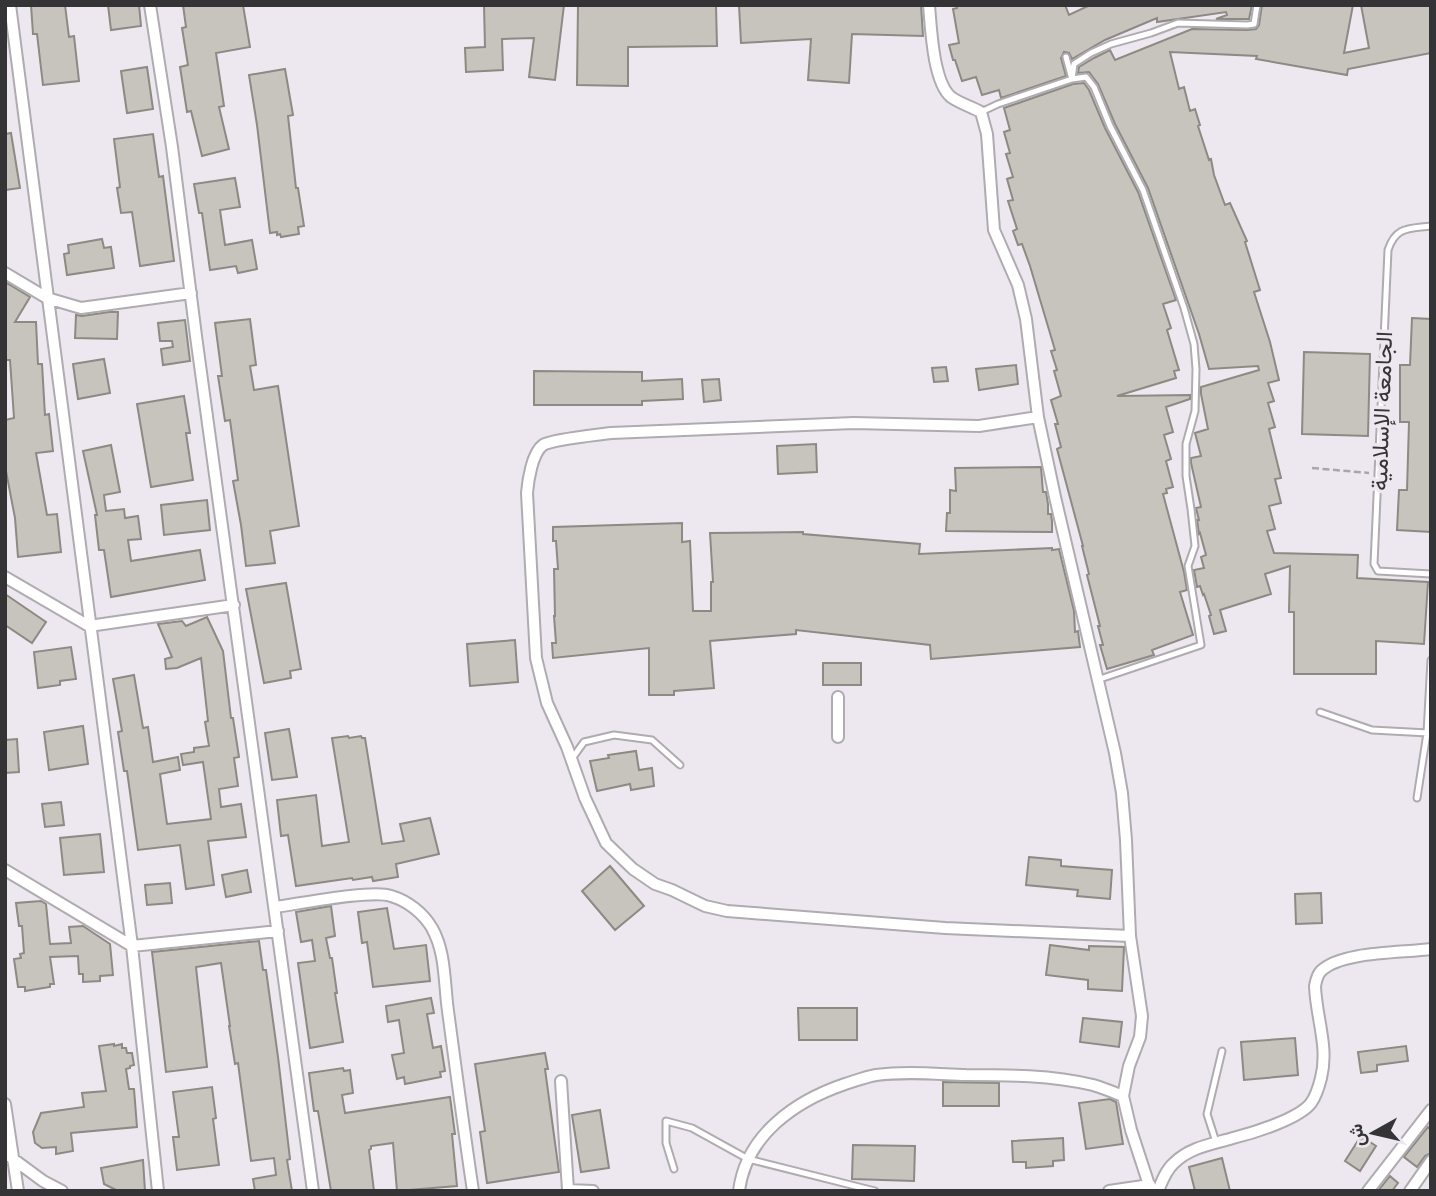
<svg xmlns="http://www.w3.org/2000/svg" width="1436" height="1196" viewBox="0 0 1436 1196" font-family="Karla,Vazirmatn,sans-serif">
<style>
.building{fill:#c7c3bd;stroke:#8d8983;stroke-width:2}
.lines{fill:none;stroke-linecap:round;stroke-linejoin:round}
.lane-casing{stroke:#afabb1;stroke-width:9}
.street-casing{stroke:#afabb1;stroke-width:14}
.path{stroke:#a9a6ab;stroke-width:2.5;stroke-dasharray:7 3.5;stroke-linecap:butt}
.lane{stroke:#fff;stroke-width:5}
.street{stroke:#fff;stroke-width:10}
.labels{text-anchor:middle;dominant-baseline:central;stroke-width:7;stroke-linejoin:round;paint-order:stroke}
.street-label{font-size:23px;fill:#343335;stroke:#ede8ef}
</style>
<rect width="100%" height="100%" fill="#ede8ef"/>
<path class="building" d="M31,5h34l4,32 5,-1 5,45 -36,4 -6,-51h-4z
M108,5h31l2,21 -30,4z
M183,5h60l7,42 -34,6 8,53 -5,1 10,42 -27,7 -11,-45 -4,1 -7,-45 8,-2 -6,-37 4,-1z
M484,5h80l-9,75 -26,-3 5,-39 -32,1 1,31 -37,2 -1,-24 20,-1z
M578,5h138l1,41 -89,1v39l-51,-1z
M739,5h182l2,31 -71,-2 -3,49 -41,-3 3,-41 -70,4z
M956,5h109l4,10 21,-10h162l-3,14h-33l11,-4 -1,-3 -69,10v-4l-52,22 -33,19 -3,-6 -5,-1 -3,6 5,18 -65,22 -2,-8 -17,5 -6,-18 -14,4 -7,-21h-2l-4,-15 10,-2 -6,-34 4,-1z
M1262,5h91l-9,48 25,-5 -8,-43h70v48l-83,16 -1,6 -91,-16 1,-3 -87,-4 9,37 5,-2 6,24 5,-2 5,16 -2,1 11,34 2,-1 3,16 11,30 5,-2 17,38 -2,1 15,48 -6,2 16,50 9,38 -11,3 6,18 -6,2 7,24 -6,2 12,49 -6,1 6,24 -12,3 6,23 -8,2 7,22 84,2 -1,23 71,4 -4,62 -48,-3v33h-82v-62h-5l1,-46 -25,8 6,20 -51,16 6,21 -12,3 -5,-18 2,-1 -7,-21 -1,1 -3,-9 -3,1 -3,-17 10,-2 -3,-11 5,-2 -6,-22 -1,1 -2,-14h2l-3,-12 5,-1 -10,-44v-5l10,-2 -6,-23 13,-4 -7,-35v-7l58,-17 -1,-4 -49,3 -10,-35 -51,-146 -33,-64 -17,-40 -9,-12 -11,1 1,-6 15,-9 16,-8 5,10 77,-31 55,1 9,-1 3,-4z
M147,67l6,42 -26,4 -6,-42z
M285,69l8,46 -5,1 8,72h2l6,38 -6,1 1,7 -18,3 -1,-3 -3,1v-3l-7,1 -13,-108 -8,-50z
M1084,83l5,7 16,38 33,64 38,108 -13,4 8,24 -4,2 12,40 -5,1 2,7 -59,18 73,-1v4l-24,8 7,25 -9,3 7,24 -5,2 7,26 -7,2 1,4 -4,1 21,78 3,18 -7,2 13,43 -41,15 2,5 -47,14 -7,-24h3l-5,-19h2l-13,-51 2,-1 -7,-28h1l-26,-97 4,-2 -6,-23h3l-7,-24 10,-4 -7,-25 3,-1 -6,-19 4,-1 -25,-84 -8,-22 -4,1 -5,-14 4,-2 -9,-28 5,-1 -6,-21 6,-2 -7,-23 4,-1 -6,-21 6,-2 -6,-22 69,-24z
M11,133l9,55 -15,2v-56z
M153,134l6,43 4,-1 11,85 -34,5 -8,-54 -11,1 -4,-25 3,-1 -6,-48z
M235,178l5,29 -20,3 5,35 27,-5 5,29 -19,4 -2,-7 -26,4 -8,-57h-3l-5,-29z
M102,239l2,9 7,-1 3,21 -47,7 -3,-21 5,-1 -1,-8z
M5,282l25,15 -15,25h21l2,42h4l3,51 4,-1 4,37 -17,2 11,62 10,-1 4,38 -43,5 -3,-39 -10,-52v-46l9,-2 -4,-58h-5z
M109,312h9l-1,27 -42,-1 1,-23 6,1z
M1412,318l19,1v213l-34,-2 2,-40h8l2,-68h-9v-57h10z
M250,319l6,46 -6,1 4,24 24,-4 21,140 -29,5 5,32 -29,3 -5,-41 -8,-44 5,-1 -8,-60 -5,1 -7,-45h4l-7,-53z
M185,320l5,41 -27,4 -2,-16 12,-2 -1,-6h-12l-2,-18z
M1304,352l66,2 -2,82 -66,-2z
M104,359l6,34 -32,6 -5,-35z
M1016,365l2,19 -39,6 -3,-21z
M946,367l2,14 -14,1 -2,-14z
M534,371l108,1v9l40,-2 1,20 -41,2v4h-108z
M719,379l2,21 -17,2 -2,-22z
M184,396l6,37h-4l7,47 -42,7 -14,-83z
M816,444l1,28 -39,2 -1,-28z
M111,445l9,47 -16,3 2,16 18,-2 1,9 13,-2 3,23 -13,1 3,21 69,-11 5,30 -94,17 -7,-47h-5l-4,-35h2l-14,-64z
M1041,467l2,25h3l2,12v10h3l1,7v11l-106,-1 1,-18h3v-23l6,1 -1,-23z
M207,500l3,30 -46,5 -3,-30z
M682,523v19l8,-1 3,70h18v-29h2l-3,-49 93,-1v2l117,10 -1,10 133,-6v2l7,-1 15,62 1,21 3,-1 2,16 -149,12 -1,-14 -134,-15v4l-86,7 4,47 -40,3v4h-25v-47l-96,10 -1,-15h4l-2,-27h1l-1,-47h4l-2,-28h-3v-14z
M286,583l15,86 -11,2 1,7 -27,5 -18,-94z
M5,594l41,28 -14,21 -27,-18z
M207,617l16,34 8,67h2l6,39 -5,1 4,28 -19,3 2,18 20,-3 5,33 -38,4 6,44 -28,4 -6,-44 -42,5 -11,-79h-3l-6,-39 4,-1 -9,-52 21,-4 9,53 5,-1 5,35 25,-5 2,13 -20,4 7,50 44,-5 -8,-57 -20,3 -2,-11 13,-2v-4l15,-2 -4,-24 3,-1 -7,-63 -24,10 -11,1 -1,-10 7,-2 -14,-33 24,-3 4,5z
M515,640l3,42 -48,4 -3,-42z
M71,647l5,32 -16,2v4l-22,3 -4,-36z
M823,663h38v22h-38z
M83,726l5,38 -39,6 -5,-38z
M289,729l8,48 -25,3 -7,-47z
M348,736l1,2 12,-2 1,2h3l17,106 22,-3 -4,-17 30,-6 9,36 -43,10 2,13 -25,4 -1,-4 -19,3 -1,-2 -56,8 -8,-51 -7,1 -4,-36 39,-5 6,51 27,-4 -17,-104z
M17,739l2,33 -14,1v-33z
M636,751l3,19 13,-2 2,18 -23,4 -1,-6 -33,7 -7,-30 19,-3 -1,-3z
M61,802l3,23 -19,2 -3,-23z
M100,834l4,38 -40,3 -4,-37z
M1029,857l32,3v6l51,4 -2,29 -33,-3 1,-6 -52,-5z
M610,866l34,40 -29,24 -33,-39z
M247,870l4,22 -25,5 -4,-22z
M170,883l2,20 -25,2 -2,-20z
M1321,893l1,30 -26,1 -1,-30z
M41,901l5,3 4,40 21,-1 -2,-16 14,-1 27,18 3,31 -13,1v5l-17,1v-8h-4l-1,-18 -28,1 4,27h-4v3l-25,4v-4h-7l-4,-28 7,-1 -1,-4 4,-1 -2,-27h-3l-3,-23z
M331,906l4,30 -9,2 4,20h2l5,35h-2l8,49 -33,6 -12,-85 17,-2 -3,-21 -11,2 -5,-30z
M387,908l7,41 32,-4 4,36 -57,6 -6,-45 -5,1 -4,-31z
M259,941l4,29h3l12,87 12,102 -3,1 5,31h-37l-2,-12 23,-4 -2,-17 -23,3 -13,-98 -3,1 -6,-38h1l-9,-63 -25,4 11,100 -41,5 -14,-120z
M1050,945l39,5v-4l35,1 -2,44 -34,-2v-9l-42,-5z
M431,998l3,15 -7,1 6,34 8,-2 4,25 -5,1 1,5 -36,7 -1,-7 -7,2 -5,-24 12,-2 -5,-33 -11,2 -2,-16z
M798,1008h59v32h-58z
M1083,1018l39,4 -3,25 -39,-5z
M1295,1038l3,37 -54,5 -3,-38z
M114,1044v2l8,-2v4h4l1,5h5l2,12 -4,1v2l-4,1 3,20h5l3,38 -66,6 2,18 -17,3v-7l-14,1 -7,-5 -2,-11 8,-19 43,-6 -2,-14 24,-2 -7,-45z
M1406,1046l2,15 -31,4v6l-16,2 -3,-21z
M545,1053l3,16h-3l14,103 -72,11 -7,-51 5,-1 -10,-67z
M343,1068l1,3 6,-1 3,23 -11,2 3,18 105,-16 5,37h-3l5,52 -60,5 -4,-48 -22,3v3l-2,1 5,41h-43l-13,-80h-4l-5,-38z
M943,1082l56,1v23h-56z
M212,1087l4,31 -3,1 6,46 -42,5 -4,-33h6l-6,-45z
M1110,1099l6,3 7,42 -37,5 -7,-46z
M600,1110l9,58 -28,4 -9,-57z
M1428,1127l3,3v23l-6,3 -8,11 -13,-10z
M1361,1136l15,10 -16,25 -15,-10z
M1063,1138l1,22 -11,1v5l-27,2v-6h-13l-1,-21z
M853,1145l62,1 -1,35 -62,-2z
M1222,1158l8,33h-35l-6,-24z
M143,1160l2,31h-27l-14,-7 -3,-16z
M1390,1176l8,7 -6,8h-14z"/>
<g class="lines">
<g class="lane-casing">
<path id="lane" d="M981,112l17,-8 74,-25 -6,-22
M1431,226c-22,3 -35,0 -43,24l-14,314 4,7 53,3
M1097,680l104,-35 -13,-79 7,-20 -4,-37 -5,-33v-32l9,-33 1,-42 -2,-25 -10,-36 -41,-118 -33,-64 -16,-39 -8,-10 -14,2 2,-15 17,-11 20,-9 40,-11 27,-10 69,2 7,-1 3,-19
M1320,712l52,18 56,3
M571,760l13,-18 30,-7 38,5 28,25
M1417,798l10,-65 4,-73
M1216,1142l-9,-28 15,-63
M674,1169l-8,-26v-22l26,7 56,31 127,32"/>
</g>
<g class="street-casing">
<path id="street" d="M10,5l122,941 26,245
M150,5l22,142 24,189 117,855
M929,5c2,23 4,77 22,92 8,6 21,10 30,15l6,22 7,96 24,55 8,34 12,98 17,80 60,256 7,40 4,47 4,96 12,80 -2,21 -11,29 -6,30 8,34 20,61
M5,273l42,25 34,10 110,-15
M1038,417l-59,9 -125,-3 -243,10c-14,2 -58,6 -68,12 -11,8 -15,36 -16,48l9,165 11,45 20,44 18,51 21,45 27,26 22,15 17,6 33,16 22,5 218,17 185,8
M5,577l84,49 145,-21
M838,737v-40
M5,870l127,76 146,-15
M275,907c23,-3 98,-18 116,-11 17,5 32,17 41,32 14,25 12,55 16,83 8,60 16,120 25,180
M561,1081l7,109 25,1
M5,1104l13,87
M5,1153l38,28 19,10
M739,1191c7,-56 56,-90 106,-107 10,-3 20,-7 31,-9 30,-4 60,-1 90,0 42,0 85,0 127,10 10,3 20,7 30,11
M1109,1191l41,-6
M1158,1191c4,-10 8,-21 16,-28 16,-16 39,-19 59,-25 20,-5 66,-19 78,-35 5,-7 8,-17 10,-25 8,-31 -5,-61 -6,-92 1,-5 2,-11 6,-15 20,-20 82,-18 110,-22
M1368,1191l63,-81
M1410,1191l21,-30"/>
</g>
<path class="path" d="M1312,468l57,5"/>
<use href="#lane" class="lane"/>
<use href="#street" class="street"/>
</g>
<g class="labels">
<g class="street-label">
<text transform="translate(1382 411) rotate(-88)">الجامعة الإسلامية</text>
</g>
</g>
<rect width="1436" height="1196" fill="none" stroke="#343335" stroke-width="14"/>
<g transform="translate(1373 1133) rotate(262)" stroke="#ede8ef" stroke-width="5" paint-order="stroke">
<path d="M0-5L12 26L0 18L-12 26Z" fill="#343335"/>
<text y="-10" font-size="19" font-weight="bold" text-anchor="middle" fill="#343335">ش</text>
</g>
</svg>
